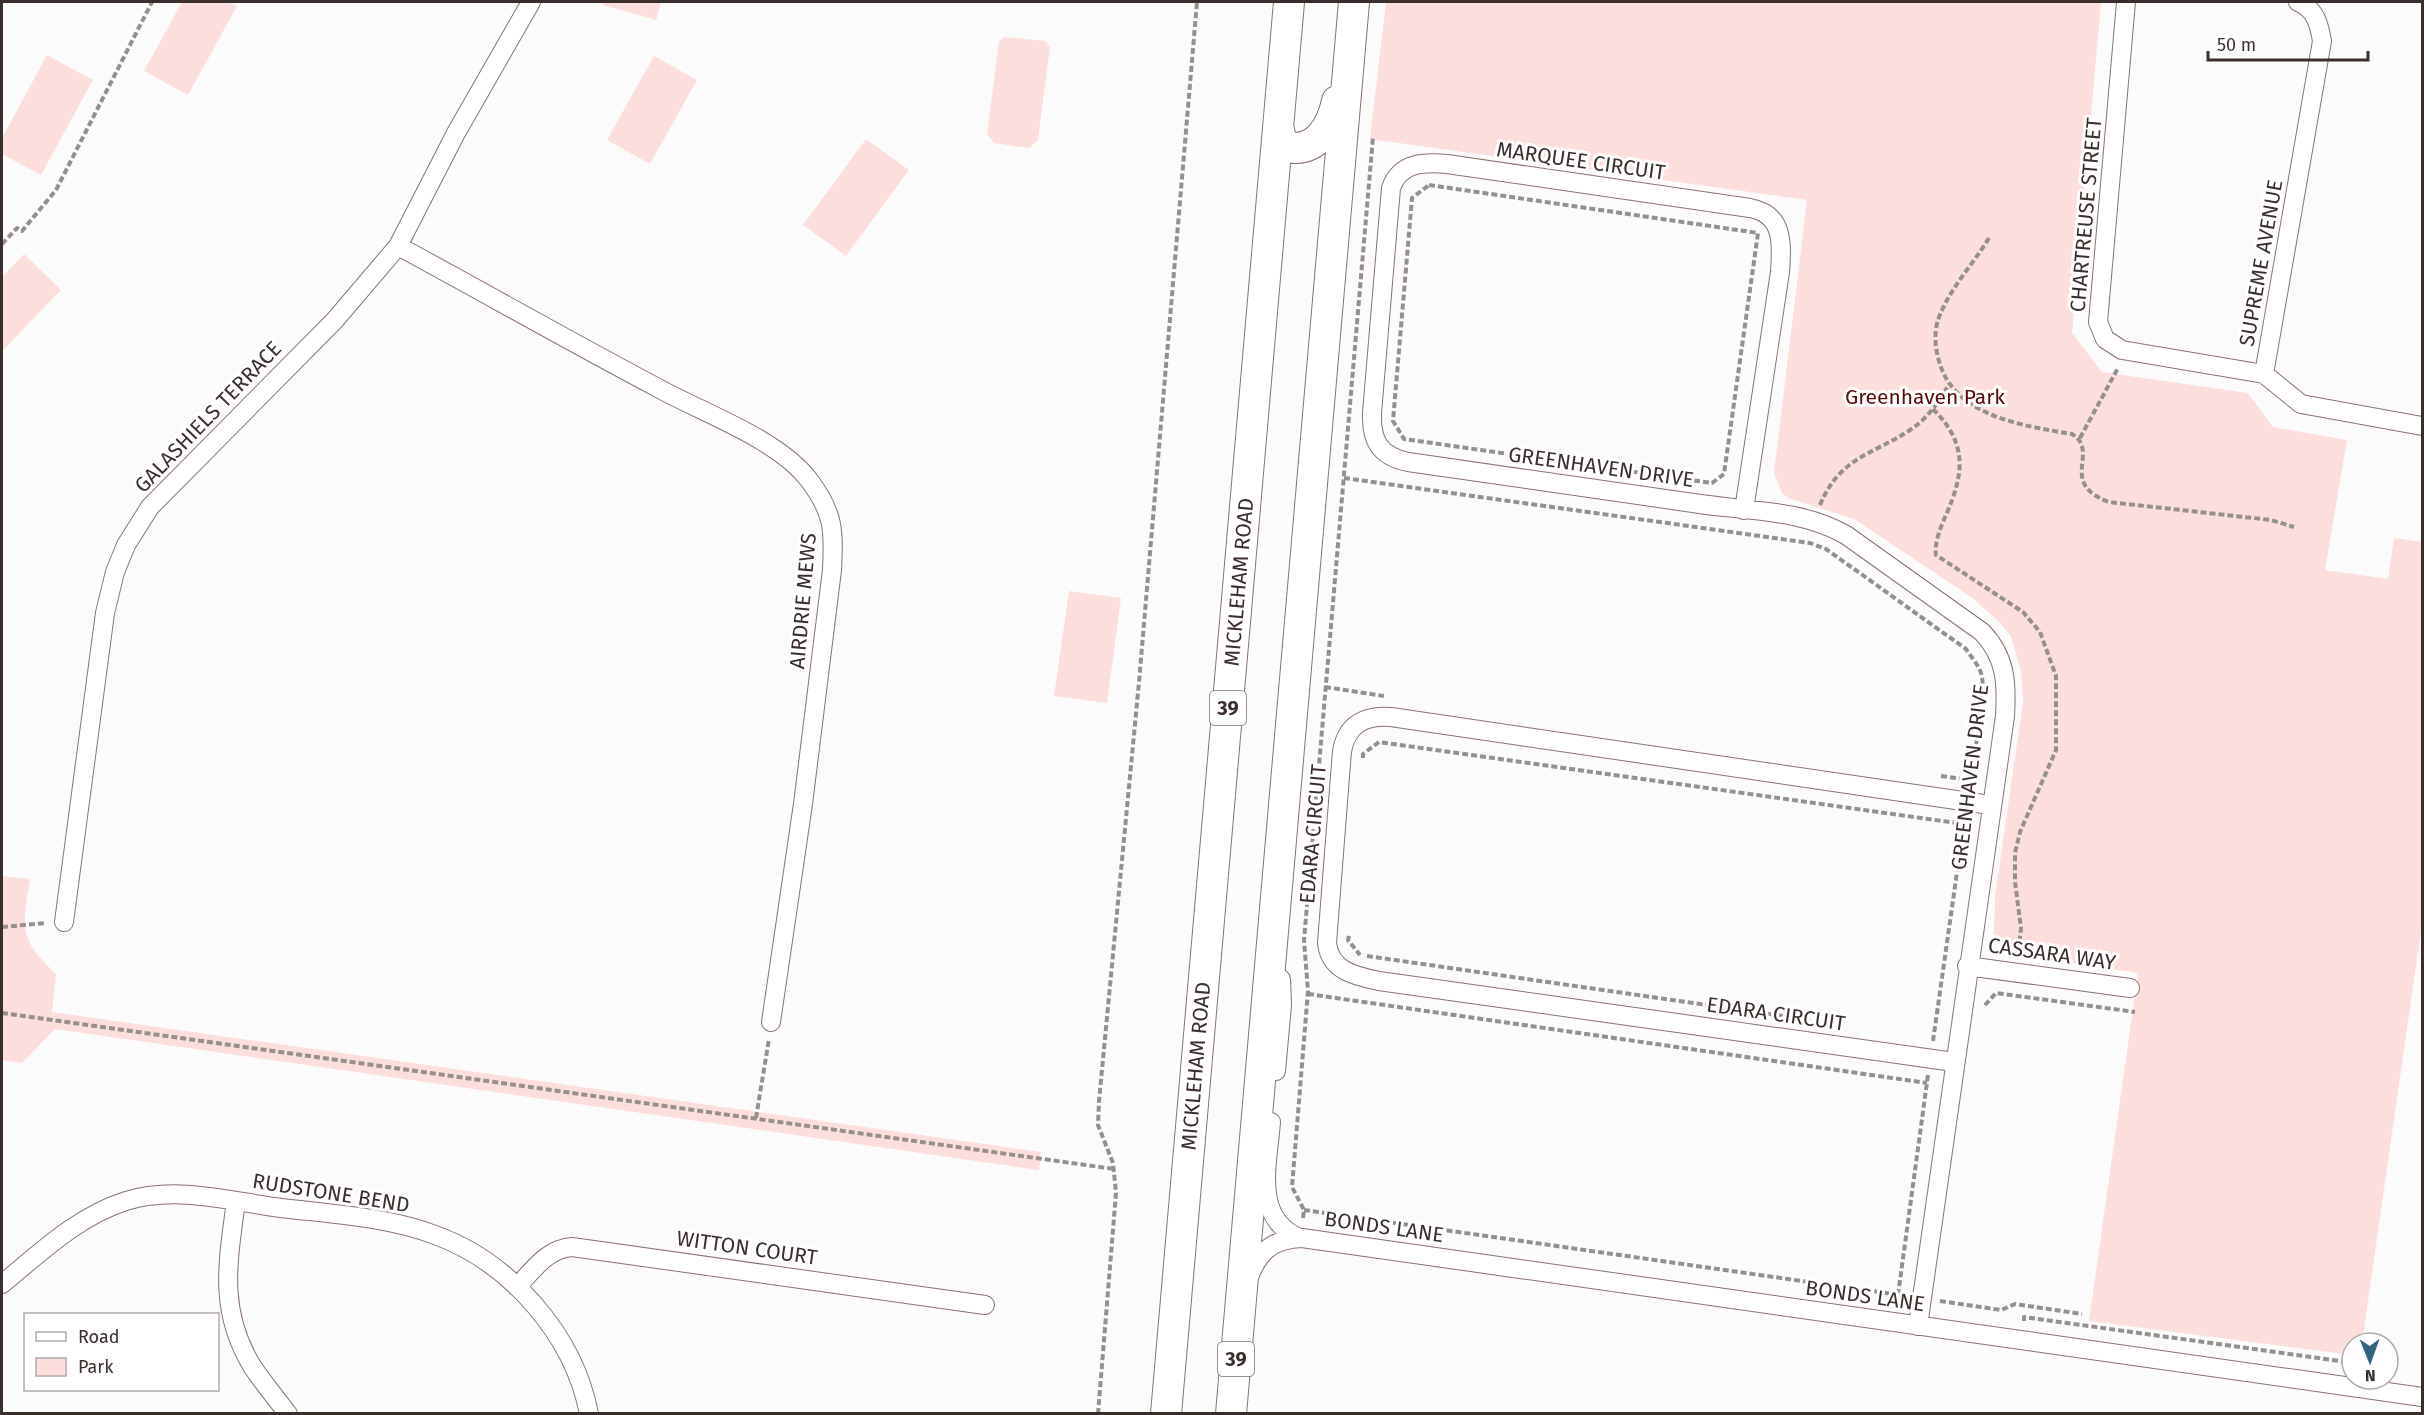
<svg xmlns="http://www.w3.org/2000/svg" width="2424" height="1415" viewBox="0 0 2424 1415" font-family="'Fira Sans',sans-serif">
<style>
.green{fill:#fcdfdc}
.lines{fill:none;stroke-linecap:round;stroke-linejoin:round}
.minor-casing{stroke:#8d726f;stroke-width:20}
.primary-casing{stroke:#8d726f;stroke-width:32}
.path{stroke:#958f8e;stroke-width:4;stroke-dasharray:6 3;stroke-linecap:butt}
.minor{stroke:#fff;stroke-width:18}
.primary{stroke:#fff;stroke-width:30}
.labels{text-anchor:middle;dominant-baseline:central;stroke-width:6;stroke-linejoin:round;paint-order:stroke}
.shield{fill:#fff;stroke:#756d6c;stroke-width:1.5}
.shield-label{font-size:20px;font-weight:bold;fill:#3a2f2d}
.street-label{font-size:21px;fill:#3a2f2d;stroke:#fff}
.park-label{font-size:21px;fill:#590a0b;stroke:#fff}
</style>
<rect width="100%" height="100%" fill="#fbfbfb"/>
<path class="green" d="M182,2h47l8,4 -49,89 -44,-24z
M604,2h57l-5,18 -53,-15z
M1386,2h715l-29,331 30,39 146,21 25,34 74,13 -22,130 63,9 6,-41 28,4v382l-60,419h-10v12l-263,-34 49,-348 -130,-19 -14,-18 1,-40 28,-194 -2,-31 -10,-34 -8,-11 -29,-27 -120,-80 -66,-21 -6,-5 -8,-20 33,-273 -437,-61z
M1005,37l40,4 5,6 -12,93 -9,8 -35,-5 -7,-9 12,-93z
M47,55l46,25 -52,95 -39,-21v-16z
M654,56l43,24 -47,84 -43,-24z
M866,139l43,31 -63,86 -43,-31z
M24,254l37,36 -59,61v-74z
M1069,591l52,7 -14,105 -53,-7z
M2,876l28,3c-8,49 -12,59 26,95l-4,38 989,140 -2,18 -984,-141 -33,34 -20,-3z"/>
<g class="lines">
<g class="minor-casing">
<path id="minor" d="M2126,2l-28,320 7,17 17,11 142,24
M2298,2c17,7 21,21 24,39l-58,333 37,30 121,22
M398,246c87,47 173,96 260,142 45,25 120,51 151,92 25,33 25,50 23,90l-29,234 -32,218
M1744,510l36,-238c2,-28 4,-58 -30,-64l-303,-44c-23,-2 -47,-2 -56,24l-19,225c-1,27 7,43 36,49l292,42c49,7 103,6 146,31l136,97c24,25 25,51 23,84l-87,610
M64,922l41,-309 10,-41 11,-27 24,-38 185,-187 63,-74 58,-113 75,-131
M1967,966l163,22
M1954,1062l-575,-81c-24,-5 -49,-10 -52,-38l15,-192c5,-27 23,-36 49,-34l599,88
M1276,1071l6,-66 -1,-26
M1271,1122c-3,41 -19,97 29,116
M236,1201c-8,61 -18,109 16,165 11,17 24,32 36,48
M1249,1277c10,-26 24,-38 53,-39l1120,159
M2,1284c38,-31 76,-68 124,-83 48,-15 100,-1 148,6 53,7 111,9 161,28 75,27 139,100 154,179
M517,1287c17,-18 30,-38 55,-40l413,58"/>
</g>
<g class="primary-casing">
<path id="primary" d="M1279,130l2,10 7,7c29,6 44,-22 49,-46
M1166,1414l123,-1412
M1231,1414l123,-1412"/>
</g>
<path class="path" d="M1429,185l329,48 -34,241 -12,9 -308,-44 -11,-18 19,-223z
M1989,238c-17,28 -40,51 -51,82 -4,13 -3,28 1,41 15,56 86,65 133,73 29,18 -15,49 37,68l162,18 23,7
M2,244l15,-16 5,3 34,-41 96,-188
M1933,409c34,34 32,63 13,106 -5,11 -12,28 -10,40l87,57 17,20 16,44v74l-36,82 -5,21v29l6,46 -3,26
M2080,438l38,-70
M1344,478l466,65 16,6 140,100c5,8 12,15 15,24 7,24 -8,83 -12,110
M1820,505c20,-48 52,-50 90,-75 17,-11 30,-29 39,-46
M1325,687l59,9
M1363,758v-4l16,-12 585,82
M1941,776l29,4
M2,927l44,-4
M1349,936l-1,4 12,15
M1367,956l444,64
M1308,994l619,89
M1985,1005l11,-12 139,19
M2,1013l1112,156
M1933,1041l31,-218
M756,1118l13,-79
M1304,1210l596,85
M1303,1218l1,-8 -12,-23 16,-196 -4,-51 69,-803
M1898,1295l30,-220
M1940,1301l61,9 14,-6 67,10
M2024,1321v-4l323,45
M1098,1414l18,-221 -3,-30 -15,-38 1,-24 40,-419 58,-680"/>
<use href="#minor" class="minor"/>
<use href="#primary" class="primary"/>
</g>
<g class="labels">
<g class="shield">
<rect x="1210" y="691" width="36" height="34" rx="4.5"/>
<rect x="1218" y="1342" width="36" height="34" rx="4.5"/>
</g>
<g class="shield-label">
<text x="1228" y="708">39</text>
<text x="1236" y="1359">39</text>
</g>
<g class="street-label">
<text transform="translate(1581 161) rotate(8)">MARQUEE CIRCUIT</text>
<text transform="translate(2086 215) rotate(-85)">CHARTREUSE STREET</text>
<text transform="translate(2261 263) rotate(-80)">SUPREME AVENUE</text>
<text transform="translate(208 417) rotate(-46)">GALASHIELS TERRACE</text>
<text transform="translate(1601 467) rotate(8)">GREENHAVEN DRIVE</text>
<text transform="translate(1239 582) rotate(-85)">MICKLEHAM ROAD</text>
<text transform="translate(803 601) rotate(-85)">AIRDRIE MEWS</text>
<text transform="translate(1970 777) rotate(-83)">GREENHAVEN DRIVE</text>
<text transform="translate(1313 834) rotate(-85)">EDARA CIRCUIT</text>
<text transform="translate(2052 954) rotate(8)">CASSARA WAY</text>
<text transform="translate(1776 1014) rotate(8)">EDARA CIRCUIT</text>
<text transform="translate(1196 1066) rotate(-85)">MICKLEHAM ROAD</text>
<text transform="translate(331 1193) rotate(9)">RUDSTONE BEND</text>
<text transform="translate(1384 1227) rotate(8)">BONDS LANE</text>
<text transform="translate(747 1248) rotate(8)">WITTON COURT</text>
<text transform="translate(1865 1296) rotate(8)">BONDS LANE</text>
</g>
<g class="park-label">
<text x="1925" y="397">Greenhaven Park</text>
</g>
</g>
<rect width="2424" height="1415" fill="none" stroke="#3a2f2d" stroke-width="6"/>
<rect x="24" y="1313" width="195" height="78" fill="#ffffff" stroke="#b0acab" stroke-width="1.5"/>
<rect x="36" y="1332" width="30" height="9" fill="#ffffff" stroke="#b0acab" stroke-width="1.5"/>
<text x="78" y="1343" font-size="18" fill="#3a2f2d">Road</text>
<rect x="36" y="1358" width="30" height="18" fill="#fcdfdc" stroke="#b0acab" stroke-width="1.5"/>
<text x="78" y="1373" font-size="18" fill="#3a2f2d">Park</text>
<g transform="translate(2370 1361) rotate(179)"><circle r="28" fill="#ffffff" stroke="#b0acab" stroke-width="1.5"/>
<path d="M0-4.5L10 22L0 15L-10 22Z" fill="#326482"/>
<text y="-9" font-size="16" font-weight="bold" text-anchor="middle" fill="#3a2f2d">N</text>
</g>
<path d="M2208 51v9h160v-9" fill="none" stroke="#3a2f2d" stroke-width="3"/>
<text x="2217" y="51" font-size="18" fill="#3a2f2d" stroke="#ffffff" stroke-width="4.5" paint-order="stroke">50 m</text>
</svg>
